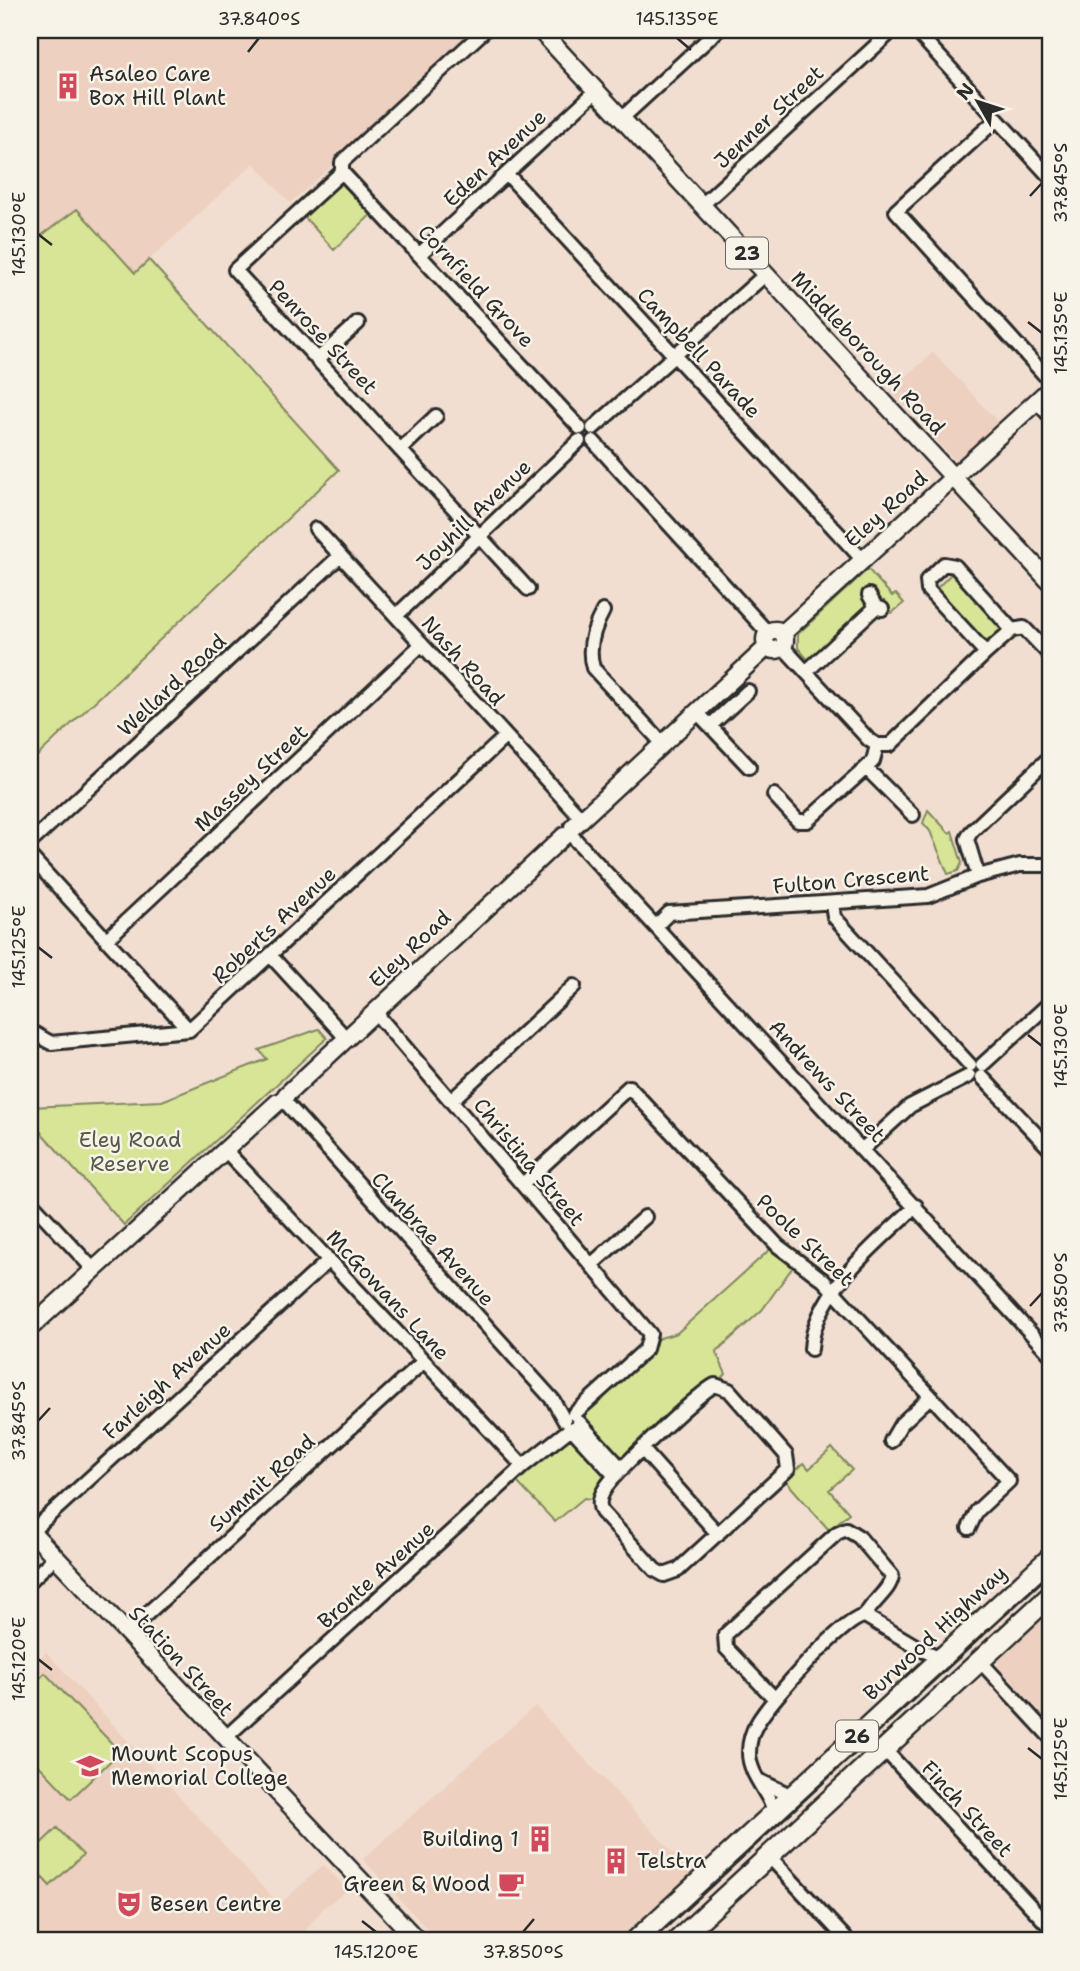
<svg xmlns="http://www.w3.org/2000/svg" width="1080" height="1971" viewBox="0 0 1080 1971" font-family="'Shantell Sans',sans-serif">
<style>
.built{fill:#edd0bf}
.green{fill:#d8e496;stroke:#828860;stroke-width:2}
.lines{fill:none;stroke-linecap:round;stroke-linejoin:round}
.minor-casing{stroke:#2b2b2b;stroke-width:18}
.major-casing{stroke:#2b2b2b;stroke-width:21}
.highway-casing{stroke:#2b2b2b;stroke-width:24}
.minor{stroke:#f7f3e8;stroke-width:12}
.major{stroke:#f7f3e8;stroke-width:16}
.highway{stroke:#f7f3e8;stroke-width:19}
.tram{stroke:#2b2b2b;stroke-width:2}
.ticks{fill:none;stroke:#2b2b2b;stroke-width:2.5}
.labels{text-anchor:middle;dominant-baseline:central;stroke-width:5;stroke-linejoin:round;paint-order:stroke}
.shield{fill:#f7f3e8;stroke:#686764;stroke-width:2}
.shield-label{font-size:19px;font-weight:bold;fill:#2b2b2b}
.poi-label{font-size:21px;fill:#2b2b2b;stroke:#f7f3e8;text-anchor:start}
.street-label{font-size:21px;fill:#2b2b2b;stroke:#f7f3e8}
.park-label{font-size:21px;fill:#565946;stroke:#f7f3e8}
.neatline{fill:none;stroke:#2b2b2b;stroke-width:2.5}
.ticks-label{font-size:18px;text-anchor:middle;fill:#2b2b2b}
</style>
<rect width="100%" height="100%" fill="#f1ded0"/>
<filter id="ink" filterUnits="userSpaceOnUse"><feTurbulence type="fractalNoise" baseFrequency=".0143" numOctaves="2"/><feDisplacementMap in="SourceGraphic" scale="14" xChannelSelector="R" yChannelSelector="G"/><feConvolveMatrix kernelMatrix="1 2 1 2 8 2 1 2 1" color-interpolation-filters="sRGB"/></filter>
<g filter="url(#ink)">
<path class="built" d="M30,30h455l-195,173 -36,-40 -119,110 -58,-64 -47,35z
M933,352l66,71 -42,40 -66,-72z
M1050,1612v110l-52,-56 1,-6z
M46,1652l233,253 44,-40 25,25 -24,17 -27,34h-267v-274z
M535,1706l157,167 -74,68h-180l-75,-82z"/>
<path class="green" d="M342,172l35,37 -43,41 -35,-39z
M77,209l58,64 14,-13 190,210 -309,293v-519z
M868,569l24,27 4,-2 8,9 -12,10 -14,-14 -68,63 -12,-14v-14z
M954,571l51,55 -21,18 -49,-54z
M928,810l21,23 3,-2 10,32 -4,8 -10,3 -18,-43 -7,-8z
M319,1029l8,9 -203,187 -94,-105v-13l132,-6 105,-42 -8,-9z
M776,1244l21,17 -35,49 -46,42 10,22 -126,126 -16,-2 -29,24 -41,-43 65,-59 16,-26 55,-53 27,-8z
M832,1448l20,22 -23,20 20,23 -20,17 -44,-50 19,-17 5,6z
M45,1673l75,79 -49,47 -41,-43v-68z
M57,1828l26,27 -33,31 -20,-22v-10z"/>
<g class="lines">
<g class="minor-casing">
<path id="minor" d="M915,30l135,147
M622,118l96,-88
M997,119l-101,92 154,170
M342,172l-107,98 293,319
M342,172l238,256
M342,172v-10l143,-132
M507,174l355,385
M702,205l191,-175
M420,254l176,-163
M317,360l41,-37
M1037,402l13,14
M593,428l173,-154
M593,441l175,192
M400,450l36,-34
M316,529l266,290
M869,595l7,12
M603,611c-10,18 -16,37 -10,57l70,76
M396,616l183,-175
M1012,630l12,-2 26,27
M783,647l86,93 8,5
M806,672l70,-65 6,2
M697,712l52,55
M711,725l37,-34
M877,745h13l96,-92 -58,-63 -1,-10 17,-16 11,2 57,64 -26,23
M866,768l47,47
M774,795l24,26h9l59,-53 7,-7 4,-16
M573,837l477,517
M30,843l310,-287
M30,856l159,174
M978,876l-11,-37 4,-7 79,-75
M832,904l2,13 136,148
M657,925l12,-12 259,-17 50,-20 42,-11h30
M106,940l315,-295
M270,955l76,83
M374,1011l276,323 -4,15 -72,65
M30,1031l21,12 138,-13 316,-293
M982,1065l68,-62
M982,1077l68,72
M451,1101l123,-115
M286,1103l267,297 11,20
M864,1148l46,-42 59,-30
M225,1150l298,316
M523,1184l106,-97 149,159 45,34 186,201 -32,30 -8,17
M30,1201l64,69
M591,1265l54,-48
M811,1349c3,-57 66,-106 105,-143
M715,1385l14,5 57,65 2,14 -110,101 -14,5 -9,-5 -53,-58c-5,-9 -1,-17 4,-25 10,-16 94,-95 109,-102z
M579,1422l43,47
M572,1429l43,47
M891,1441l10,-17 29,-27
M643,1450l75,84
M31,1532l298,-272
M30,1581l25,-24
M126,1633l298,-272
M980,1661l70,76
M775,1699l-49,-51 -1,-13 112,-102 9,-4 13,8 33,39c-2,15 -20,25 -27,40
M225,1738l298,-272 47,-37
M884,1749l166,178
M760,1781l32,15
M775,1812c-7,-20 -26,-38 -26,-59 0,-11 3,-22 9,-31 12,-21 86,-105 107,-106l59,35 18,7
M769,1856l79,85"/>
</g>
<g class="major-casing">
<path id="major" d="M540,30l510,552
M765 640a10 10 0 1 1 20 0a10 10 0 1 1-20 0Z
M783,633l267,-244
M573,827l194,-180
M286,1095l278,-259
M30,1328l248,-226
M30,1530l388,411"/>
</g>
<g class="highway-casing">
<path id="highway" d="M635,1941l415,-383
M677,1941l373,-345"/>
</g>
<use href="#minor" class="minor"/>
<use href="#major" class="major"/>
<use href="#highway" class="highway"/>
<path class="tram" d="M652,1941l398,-367"/>
</g>
</g>
<path class="ticks" d="M677,38l14,12M248,52l11,-14M1030,196l12,-13M38,234l14,11M1028,322l14,11M38,947l14,11M1028,1035l14,11M1030,1306l12,-13M38,1421l12,-13M38,1659l14,11M1028,1748l14,11M362,1921l14,11M523,1932l11,-13"/>
<defs>
<g id="building-bare" transform="scale(2.1)"><path d="M-4-6H4V6H1V3H-1V6H-4ZM-2.5-4.3h1.7v1.8h-1.7ZM.8-4.3h1.7v1.8H.8ZM-2.5-1h1.7V.8h-1.7ZM.8-1h1.7V.8H.8Z" fill="#d1495b" stroke="#f7f3e8" stroke-width="2.5" paint-order="stroke"/></g>
<g id="school-bare" transform="scale(2.1)"><path d="M0-5L7-2L0 1L-7-2ZM-4 1L0 2.5L4 1V4Q0 6-4 4Z" fill="#d1495b" stroke="#f7f3e8" stroke-width="2.5" paint-order="stroke"/></g>
<g id="cafe-bare" transform="scale(2.1)"><path d="M-5.5-4.5H6V0H3Q3 3.5 0 3.5H-2.5Q-5.5 3.5-5.5 0ZM3-3.2v2h1.7v-2ZM-6 4.5H4V6H-6Z" fill="#d1495b" stroke="#f7f3e8" stroke-width="2.5" paint-order="stroke"/></g>
<g id="theatre-bare" transform="scale(2.1)"><path d="M-5-5.5Q0-4 5-5.5V0Q5 5 0 6Q-5 5-5 0ZM-3.3-2.5H-1v1.5H-3.3ZM1-2.5H3.3v1.5H1ZM-2.8 1Q0 5.5 2.8 1Z" fill="#d1495b" stroke="#f7f3e8" stroke-width="2.5" paint-order="stroke"/></g>
</defs>
<g fill-rule="evenodd">
<use href="#building-bare" x="68" y="86"/>
<use href="#school-bare" x="90" y="1766"/>
<use href="#building-bare" x="540" y="1839"/>
<use href="#building-bare" x="616" y="1861"/>
<use href="#cafe-bare" x="511" y="1884"/>
<use href="#theatre-bare" x="129" y="1904"/>
</g>
<g class="labels">
<g class="shield">
<rect x="726" y="237.5" width="42" height="31" rx="5"/>
<rect x="836" y="1720.5" width="42" height="31" rx="5"/>
</g>
<g class="shield-label">
<text x="747" y="253">23</text>
<text x="857" y="1736">26</text>
</g>
<g class="poi-label">
<text x="89" y="74">Asaleo Care<tspan x="89" dy="24">Box Hill Plant</tspan></text>
<text x="111" y="1754">Mount Scopus<tspan x="111" dy="24">Memorial College</tspan></text>
<text x="519" y="1839" text-anchor="end">Building 1</text>
<text x="637" y="1861">Telstra</text>
<text x="490" y="1884" text-anchor="end">Green &amp; Wood</text>
<text x="150" y="1904">Besen Centre</text>
</g>
<g class="street-label">
<text transform="translate(769 117) rotate(-43)">Jenner Street</text>
<text transform="translate(495 158) rotate(-43)">Eden Avenue</text>
<text transform="translate(476 286) rotate(47)">Cornfield Grove</text>
<text transform="translate(323 337) rotate(47)">Penrose Street</text>
<text transform="translate(699 353) rotate(47)">Campbell Parade</text>
<text transform="translate(868 353) rotate(47)">Middleborough Road</text>
<text transform="translate(886 509) rotate(-42)">Eley Road</text>
<text transform="translate(474 515) rotate(-44)">Joyhill Avenue</text>
<text transform="translate(463 661) rotate(48)">Nash Road</text>
<text transform="translate(172 685) rotate(-43)">Wellard Road</text>
<text transform="translate(251 778) rotate(-43)">Massey Street</text>
<text transform="translate(851 880) rotate(-5)">Fulton Crescent</text>
<text transform="translate(274 925) rotate(-43)">Roberts Avenue</text>
<text transform="translate(410 949) rotate(-43)">Eley Road</text>
<text transform="translate(827 1081) rotate(47)">Andrews Street</text>
<text transform="translate(529 1162) rotate(50)">Christina Street</text>
<text transform="translate(433 1239) rotate(48)">Clanbrae Avenue</text>
<text transform="translate(805 1240) rotate(43)">Poole Street</text>
<text transform="translate(388 1295) rotate(47)">McGowans Lane</text>
<text transform="translate(167 1381) rotate(-42)">Farleigh Avenue</text>
<text transform="translate(262 1483) rotate(-42)">Summit Road</text>
<text transform="translate(376 1575) rotate(-42)">Bronte Avenue</text>
<text transform="translate(935 1633) rotate(-43)">Burwood Highway</text>
<text transform="translate(181 1661) rotate(47)">Station Street</text>
<text transform="translate(967 1809) rotate(47)">Finch Street</text>
</g>
<g class="park-label">
<text x="130" y="1140">Eley Road<tspan x="130" dy="24">Reserve</tspan></text>
</g>
</g>
<rect width="1080" height="1971" fill="none" stroke="#f7f3e8" stroke-width="77"/>
<g transform="translate(978 102) rotate(309)" stroke="#f7f3e8" stroke-width="5" paint-order="stroke">
<path d="M0-5L12 26L0 18L-12 26Z" fill="#2b2b2b"/>
<text y="-10" font-size="19" font-weight="bold" text-anchor="middle" fill="#2b2b2b">N</text>
</g>
<rect x="38" y="38" width="1004" height="1894" class="neatline"/>
<g class="ticks-label">
<text x="259" y="25">37.840°S</text>
<text x="677" y="25">145.135°E</text>
<text transform="translate(1061 183) rotate(-90)" y="6">37.845°S</text>
<text transform="translate(19 234) rotate(-90)" y="6">145.130°E</text>
<text transform="translate(1061 333) rotate(-90)" y="6">145.135°E</text>
<text transform="translate(19 947) rotate(-90)" y="6">145.125°E</text>
<text transform="translate(1061 1046) rotate(-90)" y="6">145.130°E</text>
<text transform="translate(1061 1293) rotate(-90)" y="6">37.850°S</text>
<text transform="translate(19 1421) rotate(-90)" y="6">37.845°S</text>
<text transform="translate(19 1659) rotate(-90)" y="6">145.120°E</text>
<text transform="translate(1061 1759) rotate(-90)" y="6">145.125°E</text>
<text x="376" y="1958">145.120°E</text>
<text x="523" y="1958">37.850°S</text>
</g>
</svg>
